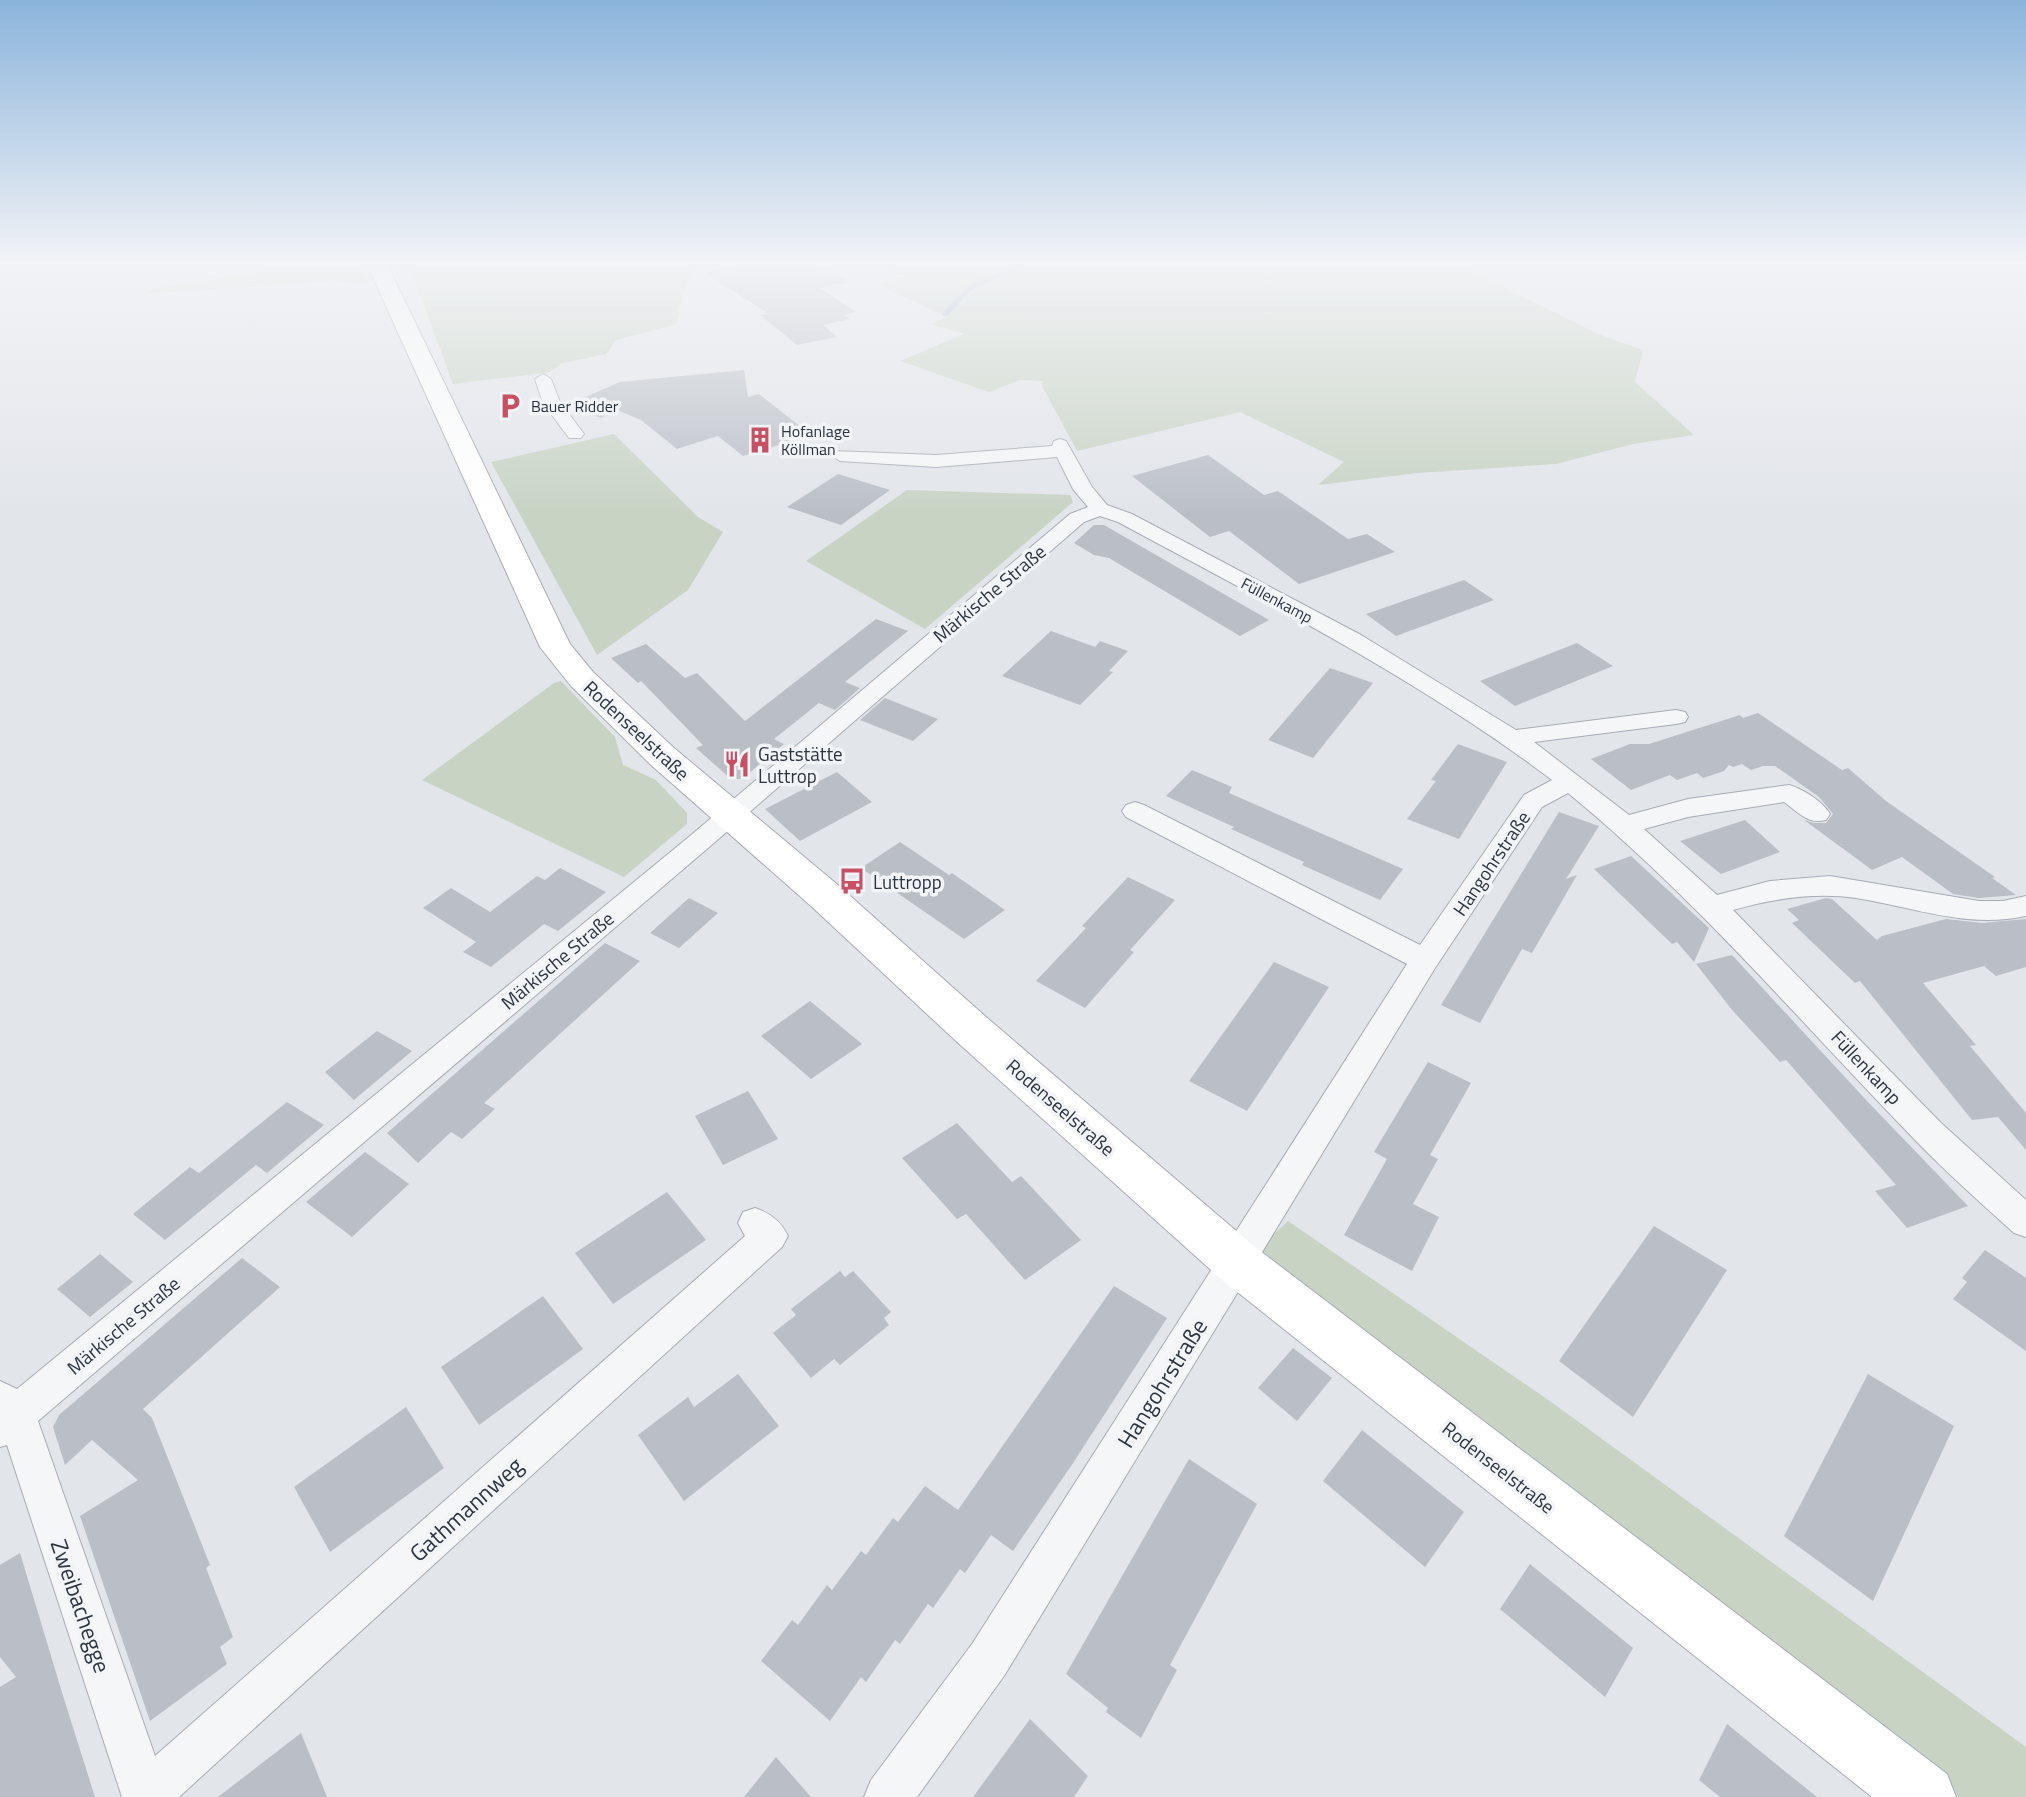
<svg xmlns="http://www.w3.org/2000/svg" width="2026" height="1797" viewBox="0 0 2026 1797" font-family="'Titillium Web',sans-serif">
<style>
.green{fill:#c8d3c4}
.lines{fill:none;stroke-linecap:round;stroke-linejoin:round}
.stream{stroke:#a0b4c7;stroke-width:5}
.building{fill:#babfc6}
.minor-casing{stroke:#a7acb4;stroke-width:2}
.secondary-casing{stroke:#a7acb4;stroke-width:2}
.minor{fill:#f5f6f8;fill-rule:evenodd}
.secondary{fill:#fff;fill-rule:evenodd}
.labels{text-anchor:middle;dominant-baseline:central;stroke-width:7;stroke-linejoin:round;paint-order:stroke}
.far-poi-label{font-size:16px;fill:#2b3441;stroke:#f2f4f7;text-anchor:start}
.far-street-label{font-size:16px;fill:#2b3441;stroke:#f2f4f7}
.street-label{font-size:19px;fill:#2b3441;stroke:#f2f4f7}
.poi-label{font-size:19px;fill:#2b3441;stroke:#f2f4f7;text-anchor:start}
.near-street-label{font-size:23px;fill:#2b3441;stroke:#f2f4f7}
</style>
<rect width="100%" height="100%" fill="#e2e5ea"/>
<path class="green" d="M304,264h51l12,20 -37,-3 -187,13 10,-5z
M401,264h295l-11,22 -9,38 -60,16 -10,14 -44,9 -12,9 -97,12 -41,-111z
M882,264h587l-6,3 135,67 45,16 -8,32 59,53 -61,9 -77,20 -138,9 -100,12 26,-23 -104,-50 -163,39 -35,-65 1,-5 -23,-1 -31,12 -89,-31 64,-27 -33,-10 16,-7 -69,-32 28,-8z
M614,434l84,83 25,15 -35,58 -91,65 -106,-193z
M907,490l163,5 3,7 -148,127 -119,-68z
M561,681l54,56 8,28 33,15 31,33v11l-63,53 -202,-97 132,-97z
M1288,1221l266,183 472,343v50h-94l-688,-535z"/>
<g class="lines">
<path class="stream" d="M945,314l25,-26 51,-24"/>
</g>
<path class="building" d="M740,264h76l33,18 -29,6 36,24 -13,3 7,4 -27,6 14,12 -40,8 -37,-30 9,-1 -64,-41z
M744,370l4,27 11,-3 52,41 -68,21 -25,-20 -41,13 -36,-29 -24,-10 -16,8 -34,-13 53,-23z
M1208,455l56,40 14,-4 70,48 19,-5 28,18 -96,32 -70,-53 -19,6 -78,-61z
M838,474l52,16 -49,35 -54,-18z
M1094,525h10l165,95 -29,16 -131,-78 -15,-3 -20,-12z
M1464,580l30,20 -98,36 -30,-22z
M876,619l32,12 -63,51 15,6 -25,22 -16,-7 -45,36 10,5 -42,35h-11l-35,-31 7,-3 -62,-64 -3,2 -27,-25 35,-14 39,34 12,-5 48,48z
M1051,631l44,16 5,-6 28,10 -19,20 4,1 -33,33 -78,-29z
M1577,643l36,23 -98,40 -35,-25z
M1330,668l43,15 -60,75 -45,-18z
M885,698l53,21 -25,22 -53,-21z
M1758,713l84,57 6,-2 38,33 109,76 -3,1 24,17 -37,3 -26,-4 -51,-37 -30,13 -68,-50 10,3h12l7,-9 -14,-17 -44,-31h-12l-12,4 -9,-6 -9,3 -4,-2 -5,6 -21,7 -6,-5 -20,7 -7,-5 -39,15 -40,-31 39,-15h19l91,-29 3,3z
M1458,744l49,18 -48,77 -52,-20 29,-38 -5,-1z
M1192,770l40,17 -3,6 174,76 -23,31 -78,-35 2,-3 -73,-33 3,-2 -68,-31z
M837,772l35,30 -72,39 -35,-32z
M1559,812l40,14 -33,53 11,-4 -45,78 -10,-4 -42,74 -39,-18z
M1745,820l35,32 -59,22 -41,-33z
M900,842l49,33 3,-2 53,37 -41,29 -103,-71z
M1631,856l78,72 -15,34 -17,-20 -5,2 -78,-75z
M560,868l46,24 -48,39 -14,-7 -53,43 -28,-15 13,-10 -53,-34 28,-20 39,24 47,-36 8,4z
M1128,877l47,23 -45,50 4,2 -49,56 -49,-27 50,-53 -4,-2z
M689,898l29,15 -39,35 -29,-15z
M1826,898l6,1 45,41 5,-4 64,-17 36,4 44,-4v48l-30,9 -12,-10 -61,17 53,62 -6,1 56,67v37l-28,-33 -26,3 -112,-139 -5,2 -63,-60 7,-3 -12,-11z
M605,943l35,18 -156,142 11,6 -33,30 -11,-7 -33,31 -31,-30z
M1732,955l136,147 100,104 -61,22 -32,-37 21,-6 -110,-125 -6,2 -47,-51 -37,-47z
M1274,962l55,25 -82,124 -58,-30z
M810,1001l52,43 -51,35 -50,-43z
M377,1031l35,20 -58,49 -29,-28z
M1428,1062l43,21 -41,72 8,4 -25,45 26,13 -27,54 -68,-36 43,-76 -13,-7z
M748,1091l30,48 -55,26 -28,-49z
M287,1102l37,23 -57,48 -11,-8 -91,75 -32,-26 57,-47 9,6z
M957,1123l55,59 9,-6 60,64 -56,40 -59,-66 -9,5 -55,-61z
M365,1152l44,32 -57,53 -46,-35z
M667,1192l39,48 -93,64 -38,-51z
M1654,1226l73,44 -94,147 -74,-56z
M1985,1250l41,28v73l-73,-52 14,-17 -5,-4z
M100,1254l33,28 -43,35 -33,-28z
M242,1258l38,29 -137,122 9,9 58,147 -4,3 27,69 -13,10 7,17 -77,57 -70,-205 58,-36 -46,-40 -27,25 -12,-38 6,-12z
M840,1271l5,6 8,-6 38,41 -7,6 5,7 -49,40 -6,-6 -23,19 -38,-45 23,-18 -5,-6z
M1114,1286l53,32 -94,145 -60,88 -22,-16 -26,38 -5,-4 -27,39 -5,-4 -28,40 -5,-4 -29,42 -5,-5 -31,44 -69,-60 31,-41 6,5 29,-40 5,5 29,-39 5,4 27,-37 5,4 27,-36 33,24z
M543,1296l40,53 -104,76 -38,-58z
M1293,1348l39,30 -35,43 -39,-33z
M738,1374l41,52 -95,75 -46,-66 50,-38 6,10z
M1868,1374l86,52 -81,175 -89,-65z
M406,1407l38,61 -114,84 -36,-65z
M1362,1430l102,82 -39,55 -102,-86z
M1189,1459l68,45 -87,161 7,5 -36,68 -35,-26 2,-4 -42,-34z
M20,1553l44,146 31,98h-95v-110l16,-10 -16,-20v-92z
M1530,1564l103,84 -28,49 -105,-88z
M1030,1719l58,57 -14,21h-101z
M1727,1724l44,36 46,37h-97l-21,-17z
M301,1733l26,64h-109z
M776,1757l35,40h-67z"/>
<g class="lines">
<g class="minor-casing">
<path id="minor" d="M543,374l8,5 9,23 24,32 -3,4h-12l-26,-35 -8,-24z
M1060,439l6,2 26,46 15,18 25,9 229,121 155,95 160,-20 9,2 3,5 -3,5 -9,2 -142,18 95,73 59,-16 101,-14c14,4 33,16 41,29l-4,6c-18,5 -28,-8 -42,-18l-96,15 -44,12 73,66 53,-14 60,-5 149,25h24l23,-5v20c-60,13 -112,-9 -170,-18 -42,-6 -84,1 -123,12l207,212 86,78v37l-12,-4c-33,-30 -66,-59 -97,-91 -115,-118 -221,-244 -349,-349l-26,14 -107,161 -431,708 -87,121h-53l7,-17 101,-136 435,-680 -281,-147 -4,-6 4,-6 9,-3 9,3 276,140 104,-150 28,-15c-135,-102 -286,-178 -434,-258l-18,-6 -16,6 -376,326 -670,573 117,335 590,-520 -7,-13 5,-11 12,-4c15,5 26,13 33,28l-6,11 -603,550h-57l-115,-352 -7,2v-66l17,8 673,-553 380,-322 18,-7 -15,-18 -16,-32 -121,10 -96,-6 -9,-6 2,-4 103,4 116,-9 2,-5z"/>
</g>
<g class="secondary-casing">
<path id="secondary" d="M367,264h20l183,380 23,28 81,76 165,138 147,131 269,230 692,527 9,23h-84l-651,-518 -265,-238 -145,-135 -161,-142 -79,-78 -31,-39z"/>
</g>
<use href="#minor" class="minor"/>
<use href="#secondary" class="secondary"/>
</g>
<linearGradient id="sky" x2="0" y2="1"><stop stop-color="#8bb4db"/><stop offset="0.51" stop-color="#f2f3f6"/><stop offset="1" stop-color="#f2f3f6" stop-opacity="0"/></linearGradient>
<rect width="2026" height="516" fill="url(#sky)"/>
<defs>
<g id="parking-bare" transform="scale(2.1)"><path d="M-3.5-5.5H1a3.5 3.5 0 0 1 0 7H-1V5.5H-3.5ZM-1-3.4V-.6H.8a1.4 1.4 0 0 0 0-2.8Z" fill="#c65064" stroke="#f2f4f7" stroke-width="2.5" paint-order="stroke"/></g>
<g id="building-bare" transform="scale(2.1)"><path d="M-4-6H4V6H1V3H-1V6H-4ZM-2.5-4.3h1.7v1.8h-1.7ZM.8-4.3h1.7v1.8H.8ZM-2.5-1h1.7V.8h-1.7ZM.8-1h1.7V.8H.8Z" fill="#c65064" stroke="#f2f4f7" stroke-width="2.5" paint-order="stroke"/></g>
<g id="restaurant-bare" transform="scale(2.1)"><path d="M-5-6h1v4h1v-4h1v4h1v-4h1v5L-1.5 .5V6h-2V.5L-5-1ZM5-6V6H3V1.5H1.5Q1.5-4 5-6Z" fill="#c65064" stroke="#f2f4f7" stroke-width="2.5" paint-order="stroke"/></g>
<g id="bus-bare" transform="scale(2.1)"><path d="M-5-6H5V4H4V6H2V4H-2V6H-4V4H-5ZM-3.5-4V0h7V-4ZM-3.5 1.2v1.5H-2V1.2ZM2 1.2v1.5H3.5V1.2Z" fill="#c65064" stroke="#f2f4f7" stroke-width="2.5" paint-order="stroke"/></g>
</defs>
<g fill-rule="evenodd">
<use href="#parking-bare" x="510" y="406"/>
<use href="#building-bare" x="760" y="440"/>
<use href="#restaurant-bare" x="737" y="764"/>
<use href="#bus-bare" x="852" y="881"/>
</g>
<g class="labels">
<g class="far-poi-label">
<text x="531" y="406">Bauer Ridder</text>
<text x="781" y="431">Hofanlage<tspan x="781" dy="18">Köllman</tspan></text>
</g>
<g class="far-street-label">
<text transform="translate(1277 600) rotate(28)">Füllenkamp</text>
</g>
<g class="street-label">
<text transform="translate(989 593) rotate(-40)">Märkische Straße</text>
<text transform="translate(637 730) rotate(43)">Rodenseelstraße</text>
<text transform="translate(1491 863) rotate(-56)">Hangohrstraße</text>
<text transform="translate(557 960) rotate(-40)">Märkische Straße</text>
<text transform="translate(1867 1067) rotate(47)">Füllenkamp</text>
<text transform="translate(1061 1107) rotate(41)">Rodenseelstraße</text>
<text transform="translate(123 1325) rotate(-40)">Märkische Straße</text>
<text transform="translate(1499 1467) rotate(38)">Rodenseelstraße</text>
</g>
<g class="poi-label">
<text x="758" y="753">Gaststätte<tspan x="758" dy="22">Luttrop</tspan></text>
<text x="873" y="881">Luttropp</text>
</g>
<g class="near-street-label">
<text transform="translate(1162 1383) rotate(-58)">Hangohrstraße</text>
<text transform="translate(466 1509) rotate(-42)">Gathmannweg</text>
<text transform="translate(81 1606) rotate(71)">Zweibachegge</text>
</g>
</g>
</svg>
